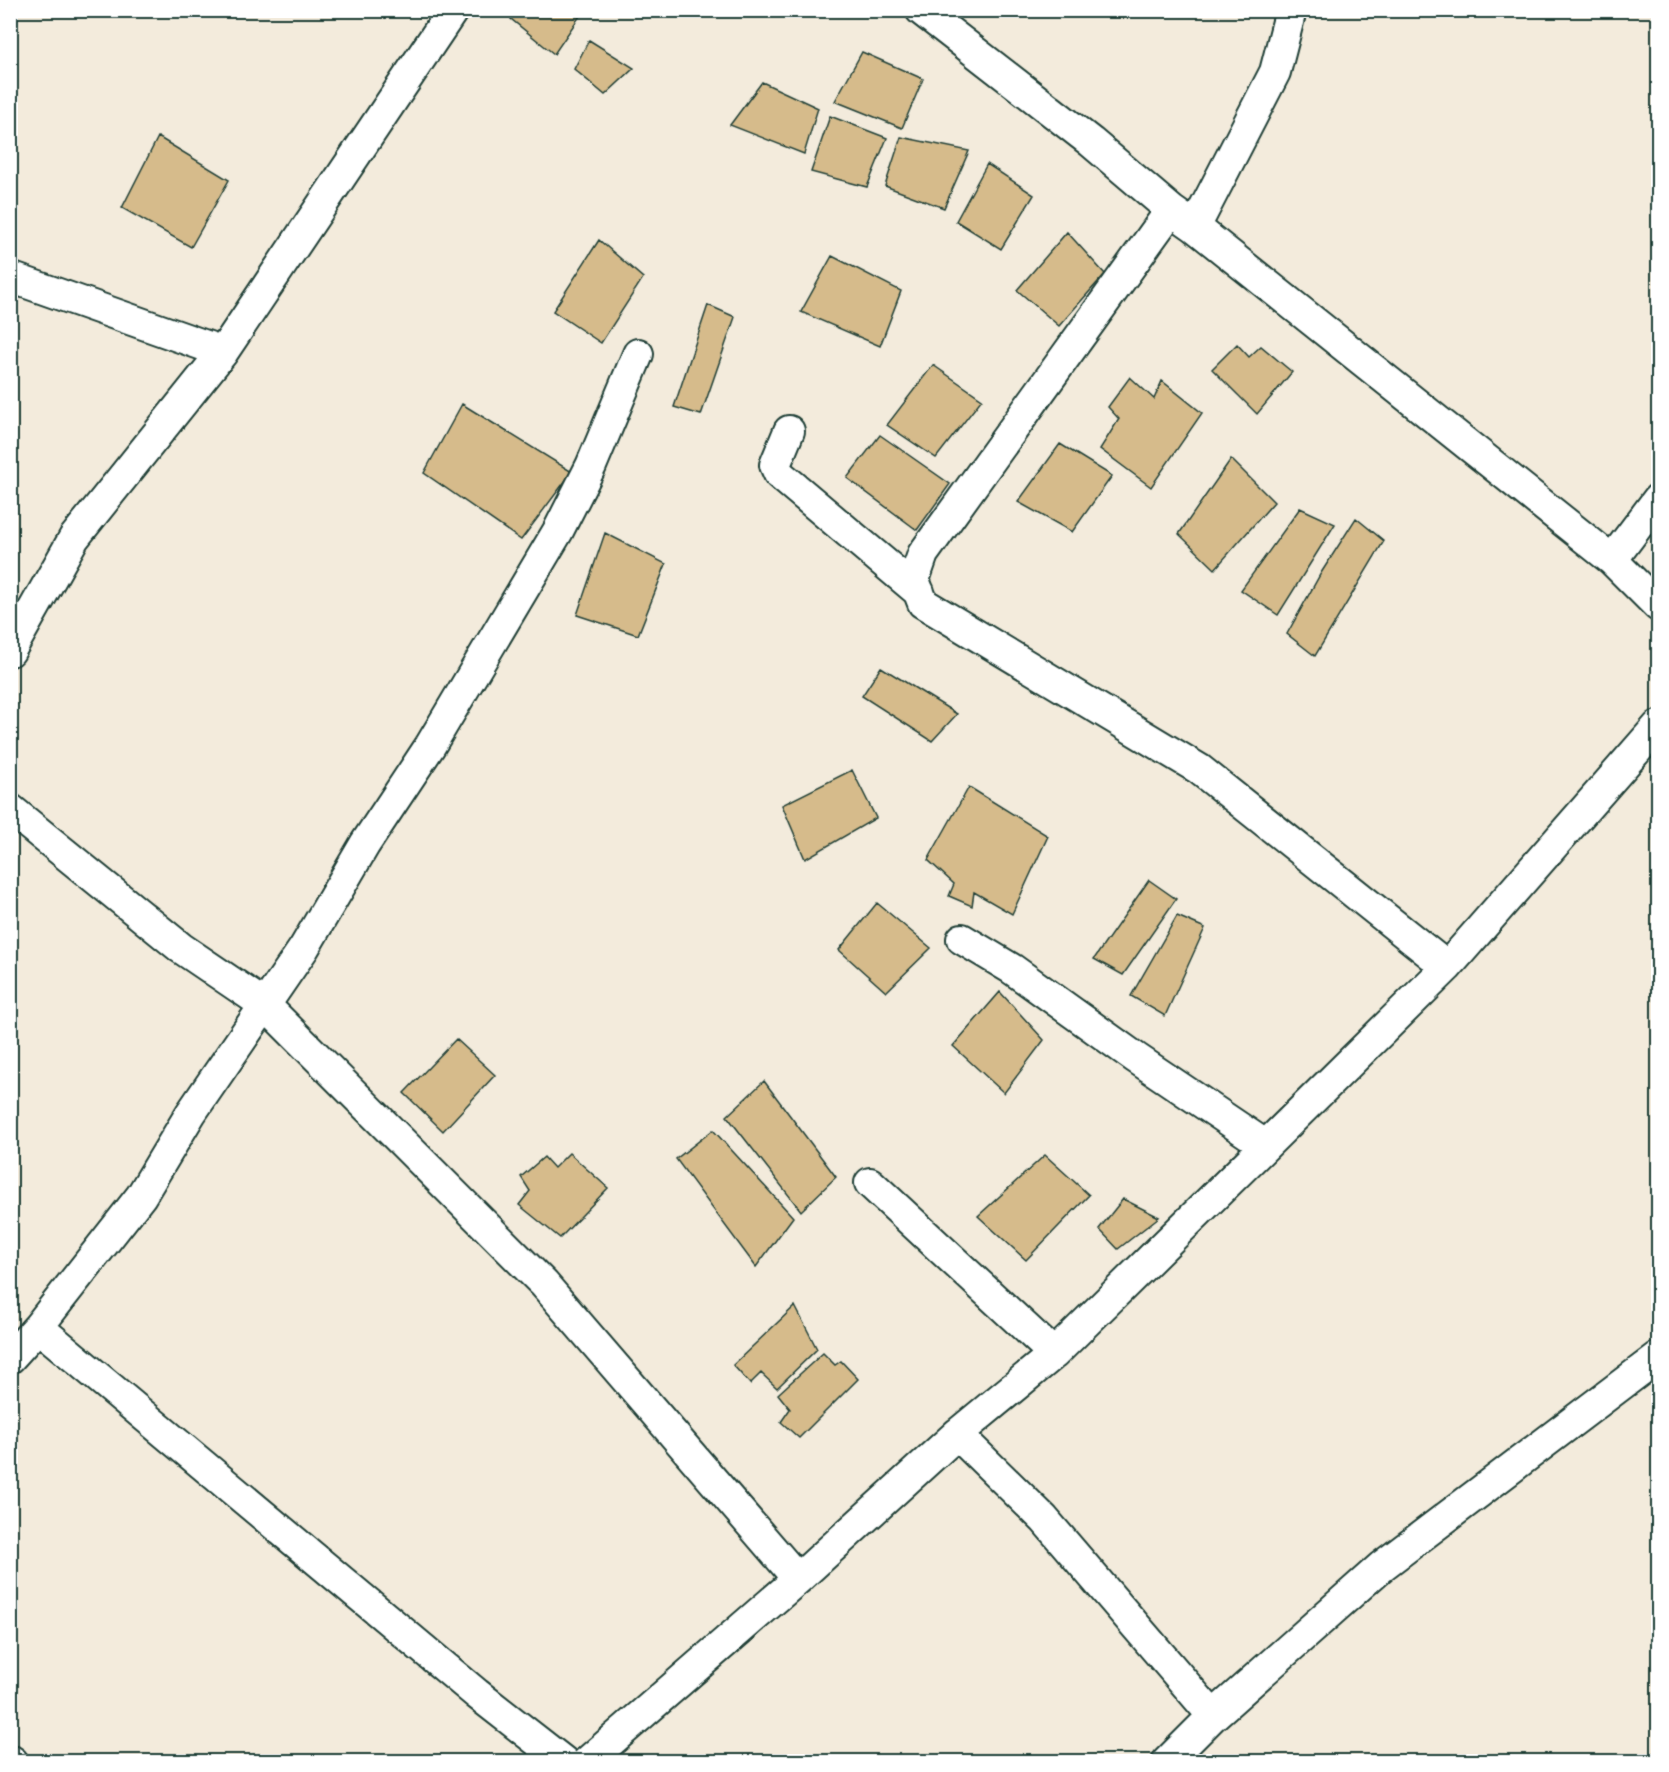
<svg xmlns="http://www.w3.org/2000/svg" width="1669" height="1772" viewBox="0 0 1669 1772" font-family="Delius,sans-serif">
<style>
.building{fill:#d6bb8b;stroke:#1f3d34;stroke-width:1.5}
.lines{fill:none;stroke-linecap:round;stroke-linejoin:round}
.street-casing{stroke:#1f3d34;stroke-width:34}
.street{stroke:#fff;stroke-width:30}
</style>
<rect width="100%" height="100%" fill="#f3ebdc"/>
<filter id="ink" filterUnits="userSpaceOnUse"><feTurbulence type="fractalNoise" baseFrequency=".0167" numOctaves="2"/><feDisplacementMap in="SourceGraphic" scale="12" xChannelSelector="R" yChannelSelector="G"/><feConvolveMatrix kernelMatrix="1 2 1 2 8 2 1 2 1" color-interpolation-filters="sRGB"/></filter>
<g filter="url(#ink)">
<path class="building" d="M517,10h67l-30,44 -43,-35z
M589,40l45,28 -29,27 -31,-26z
M862,52l61,27 -21,49 -67,-27z
M762,82l56,26 -14,46 -74,-29z
M830,116l57,22 -20,49 -56,-15z
M158,137l71,43 -38,67 -69,-39z
M901,137l68,14 -25,57 -59,-22z
M987,164l47,31 -33,54 -45,-28z
M1067,232l38,42 -46,52 -42,-36z
M599,240l44,38 -42,65 -48,-32z
M832,256l69,35 -21,55 -79,-34z
M708,305l27,12 -34,98 -27,-8z
M1237,344l12,13 12,-11 31,26 -35,42 -45,-45z
M933,365l49,34 -46,59 -49,-33z
M1130,377l24,22 8,-18 40,32 -51,74 -51,-38 19,-30 -11,-12z
M462,404l110,68 -51,68 -97,-67z
M880,435l70,49 -33,46 -70,-52z
M1060,444l52,32 -40,56 -54,-30z
M1231,459l43,43 -59,67 -36,-35z
M1300,508l35,16 -57,91 -37,-25z
M1356,518l28,23 -69,115 -28,-22 34,-61z
M605,533l61,31 -28,71 -61,-20z
M881,667l76,47 -25,27 -70,-45z
M852,770l24,48 -71,41 -23,-54z
M969,787l79,49 -36,78 -38,-22 -2,14 -23,-10 5,-12 -26,-24z
M1149,880l27,19 -53,76 -29,-16z
M877,903l54,45 -45,44 -47,-42z
M1177,916l28,12 -40,88 -34,-20z
M1000,992l44,48 -40,53 -51,-47z
M456,1039l39,36 -52,56 -39,-38z
M764,1081l72,96 -35,34 -74,-95z
M713,1130l80,87 -37,50 -80,-108z
M569,1153l39,35 -48,50 -41,-33 11,-14 -9,-14 23,-20 10,11z
M1045,1155l44,40 -63,65 -48,-44z
M1123,1199l36,18 -41,32 -19,-20z
M795,1306l22,43 -40,39 -16,-15 -11,11 -17,-19z
M823,1353l12,12 6,-4 17,18 -59,59 -18,-16 9,-13 -12,-15z"/>
<g class="lines">
<g class="street-casing">
<path id="street" d="M921,10l170,132 80,68 24,17 417,333 46,46
M1171,210l-248,344 -9,26 9,23 276,166 248,198
M1195,227l80,-155 16,-62
M10,277l213,75
M789,431l-14,34 4,9 140,118
M1612,560l46,-61
M10,651l64,-113 149,-186 230,-342
M10,809l171,139 84,57 279,279 254,295
M962,939l50,30 124,89 129,87
M870,1183l184,171
M38,1327l439,367 87,68
M10,1358l28,-31 103,-131 50,-83 113,-165 61,-104 65,-98 128,-215 33,-65 47,-112
M957,1434l87,85 169,197
M10,1760l3,2
M587,1762l211,-183 159,-145 97,-80 393,-387 211,-241
M1167,1762l46,-46 169,-150 276,-209"/>
</g>
<use href="#street" class="street"/>
</g>
</g>
<rect width="1669" height="1772" fill="none" stroke="#fff" stroke-width="36"/>
<rect x="18" y="18" width="1633" height="1736" fill="none" stroke="#1f3d34" stroke-width="2" filter="url(#ink)"/>
</svg>
